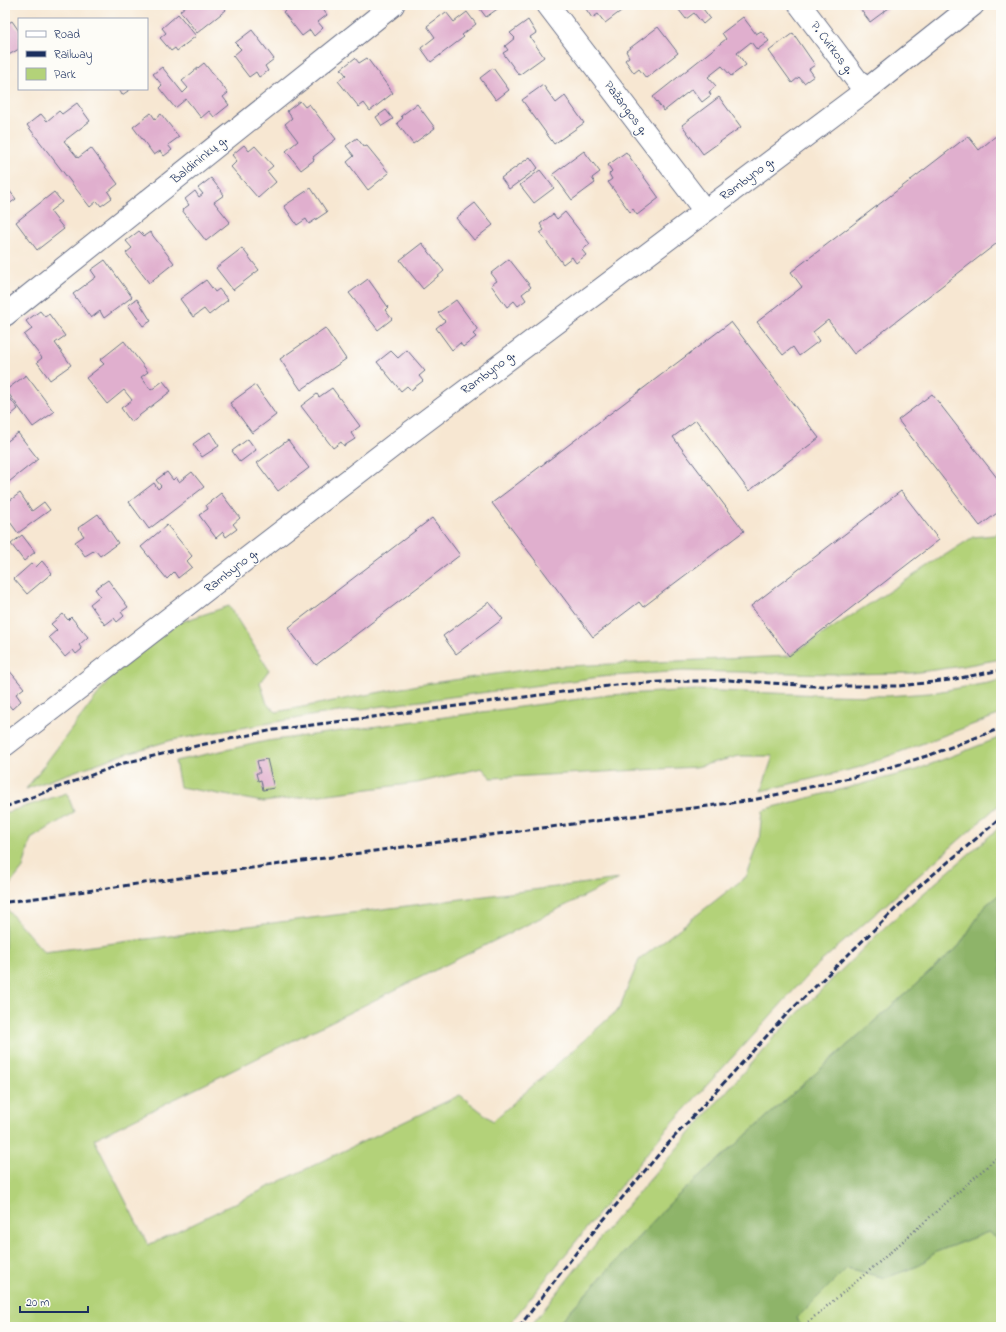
<svg xmlns="http://www.w3.org/2000/svg" width="1006" height="1332" viewBox="0 0 1006 1332" font-family="'Indie Flower',sans-serif">
<style>
.green{fill:#b3d279;stroke:#67806c}
.forest{fill:#8eb469;stroke:#547264}
.building{fill:#e0afce}
.lines{fill:none;stroke-linecap:round;stroke-linejoin:round}
.minor-casing{stroke:#686f87;stroke-width:24}
.path{stroke:#686f87;stroke-width:2.5;stroke-dasharray:1 3;stroke-linecap:butt}
.minor{stroke:#fff;stroke-width:22}
.rail{stroke:#1b2f5e;stroke-width:3;stroke-dasharray:6 3;stroke-linecap:butt}
.labels{text-anchor:middle;dominant-baseline:central;stroke-width:3;stroke-linejoin:round;paint-order:stroke}
.street-label{font-size:13px;fill:#1b2f5e;stroke:#fdfcf7}
</style>
<rect width="100%" height="100%" fill="#fdfcf7"/>
<filter id="ink" filterUnits="userSpaceOnUse"><feTurbulence type="fractalNoise" baseFrequency=".025" numOctaves="2"/><feDisplacementMap in="SourceGraphic" scale="8" xChannelSelector="R" yChannelSelector="G"/><feConvolveMatrix kernelMatrix="1 2 1 2 8 2 1 2 1" color-interpolation-filters="sRGB"/></filter>
<filter id="wash" filterUnits="userSpaceOnUse"><feTurbulence type="fractalNoise" baseFrequency=".012" numOctaves="4" result="noise"/><feDisplacementMap in="SourceGraphic" scale="16" xChannelSelector="R" yChannelSelector="G"/><feGaussianBlur stdDeviation="0.9" result="paint"/><feColorMatrix in="noise" values="0 0 0 0 0 0 0 0 0 0 0 0 0 0 0 0 0 1.4 0 .05"/><feComposite in="paint" operator="in"/></filter>
<g filter="url(#wash)">
<rect width="100%" height="100%" fill="#f7e7d2"/>
<path class="green" d="M1001,530v129l-38,7 -51,7 -72,1 -157,-3 -83,6 -284,38 -144,25 -57,17 -89,32 85,-112 67,-54 51,-17 40,64 -9,12 7,22 9,8 142,-27 127,-18 244,-11 184,-119 21,-2z
M1001,680v34l-144,54 -96,23 12,-35h-34l-43,11 -205,11 -9,-10 -65,15 -154,19 -83,-15 -5,-26 92,-20 342,-46 86,-5 127,5 65,1 43,-3 58,-10z
M1001,737v66l-186,164 -151,165 -157,195h-502v-420l39,45 575,-73 -525,260 54,106 312,-150 33,26 126,-112 20,-49 108,-84 12,-34 3,-32 154,-40z
M67,793l7,19 -43,27 -8,29 -18,23v-78z
M1001,826v67l-16,13 -26,40 -287,255 -117,126h-25l83,-105 160,-184 114,-113z
M988,1232l13,9v86h-200l-4,-9 50,-50 38,10 33,-12 18,-14z"/>
<path class="forest" d="M1001,893v348l-13,-9 -52,20 -18,14 -33,12 -38,-10 -50,50 4,9h-246l117,-126 287,-255 26,-40z"/>
<g id="blocks">
<path class="building" d="M187,5h36l3,5 -29,23 -17,-22z
M289,5h31l7,10 -9,7 5,6 -9,8 -4,-6 -8,6 -19,-24 7,-6z
M477,5h26l-17,12z
M590,5h39l-24,18 -7,-9 -6,4 -6,-9z
M675,5h25l10,13 -7,6 -9,-11 -8,6z
M857,5h36l-23,17z
M446,12l8,10 13,-10 9,12 -14,11 2,2 -33,25 -10,-14 14,-11 -8,-11z
M178,14l18,22 -19,15 -2,-3 -4,3 -11,-13 6,-5 -4,-5z
M743,17l13,17 5,-3 8,10 -12,9 -6,-8 -14,11 9,12 -15,11 -9,-10 -14,11 8,9 -7,6 2,3 -9,7 -10,-13 -28,22 -11,-14 73,-58 -4,-6z
M528,20l8,13 -6,4 14,20 -25,18 -16,-22 5,-3 -3,-4 10,-8 -5,-5z
M12,21l7,10v18l-14,8v-32z
M658,27l20,26 -32,25 -7,-9 -5,4 -9,-13 4,-3 -3,-6z
M252,30l22,29 -9,7 3,5 -9,6 -3,-5 -7,5 -16,-21 8,-7 -6,-6z
M793,33l22,32 -6,4 5,7 -10,7 -5,-6 -7,6 -23,-32z
M355,58l4,5 8,-5 26,35 -23,18 -6,-8 -5,4 -21,-26 8,-6 -5,-6z
M204,63l24,30 -5,4 6,8 -15,12 -5,-6 -8,7 -15,-19 -11,9 -16,-20 3,-3 -9,-11 9,-7 21,26 5,-5 -6,-7z
M493,68l16,22 -13,10 -16,-22z
M543,85l13,18 9,-7 19,27 -30,21 -32,-44z
M119,89h12l-9,6z
M719,97l22,30 -38,27 -21,-29z
M300,101l5,6 4,-3 27,35 -23,18 1,3 -13,10 -15,-19 12,-10 -13,-17 7,-6 -5,-7z
M77,103l13,18 -26,20 14,17 13,-10 27,36 -10,8 4,6 -11,8 -4,-5 -7,6 -63,-82 14,-11 6,7 12,-10 3,3z
M417,104l18,24 -22,16 -16,-21 6,-5 -2,-2z
M386,110l7,9 -11,7 -6,-9z
M151,113l4,6 6,-5 18,23 -11,8 4,5 -8,6 -4,-5 -6,4 -21,-28z
M997,135l4,5v100l-147,114 -26,-34 -15,12 6,9 -20,15 -6,-9 -10,8 -26,-33 45,-35 -11,-15 177,-136 11,14z
M357,138l7,9 3,-1 22,27 -21,17 -21,-28 7,-6 -8,-10z
M244,145l5,6 6,-5 18,20 -6,5 9,11 -18,16 -27,-31 6,-6 -5,-6z
M584,151l16,21 -8,6 3,5 -23,17 -19,-26z
M626,152l33,46 -22,17 -4,-6 -3,3 -22,-30 4,-3 -3,-5 3,-3 -4,-6z
M530,157l8,11 -29,21 -8,-11z
M540,170l14,18 -20,15 -14,-18z
M211,178l13,17 -10,7 16,20 -24,19 -24,-31 7,-5 -4,-6 10,-8 4,6 4,-3 -5,-6z
M5,185l11,14 -11,8z
M311,188l16,24 -18,12 -3,-5 -9,6 -13,-19z
M54,192l8,10 -12,9 14,18 -27,21 -21,-28z
M475,203l18,22 -19,15 -18,-22z
M565,212l25,32 -8,6 4,5 -10,8 -4,-6 -9,7 -23,-31 4,-3 -4,-6 13,-10 4,5z
M139,231l5,5 6,-4 24,31 -25,20 -23,-30 6,-5 -6,-7z
M422,243l22,28 -21,18 -23,-29z
M242,248l17,22 -26,20 -17,-22z
M509,259l22,28 -9,7 4,6 -8,6 -4,-5 -7,6 -16,-22 6,-4 -6,-8z
M105,260l27,37 -28,21 -4,-7 -9,7 -18,-24 23,-17 -5,-7z
M368,279l20,28 -3,3 7,9 -14,11 -29,-37z
M206,280l9,12 4,-3 9,11 -19,15 -5,-6 -11,8 -13,-18z
M137,299l14,22 -8,5 -15,-21z
M456,300l22,30 -5,4 3,3 -13,10 -3,-4 -8,7 -16,-22 9,-7 -7,-8z
M40,311l5,6 4,-3 16,22 -10,7 16,22 -21,15 -13,-18 5,-4 -18,-23 8,-6 -6,-8z
M731,322l88,116 -70,53 -53,-71 -23,17 71,94 -101,76 -4,-5 -46,35 -101,-134z
M325,328l21,31 -45,31 -21,-31z
M124,341l24,31 -7,5 10,13 12,-9 8,10 -40,31 -10,-14 11,-8 -8,-10 -17,14 -21,-26 18,-14 -4,-4z
M407,350l18,21 -6,5 4,5 -12,9 -4,-4 -6,5 -24,-29 14,-11 7,7z
M26,375l28,37 -21,15 -27,-37z
M255,385l21,30 -24,18 -22,-30z
M332,388l28,38 -9,7 4,6 -11,7 -3,-4 -8,6 -32,-42 16,-12 2,3z
M932,394l69,89v27l-21,16 -82,-106z
M9,397l9,12 -13,11v-20z
M210,432l9,14 -17,11 -9,-13z
M18,433l20,26 -33,26v-42z
M248,439l8,11 -16,12 -8,-11z
M288,440l21,28 -31,23 -21,-28z
M167,472l6,8 3,-3 3,5 13,-10 12,15 -55,42 -20,-27 25,-19 4,6 3,-3 -5,-6z
M901,491l38,49 -150,116 -38,-50z
M20,493l12,18 12,-9 6,8 -32,23 -13,-18v-11z
M221,493l19,25 -7,6 4,5 -11,8 -3,-5 -7,6 -17,-23 9,-6 -2,-4z
M98,514l20,29 -18,13 -5,-6 -10,6 -10,-14 9,-6 -6,-8z
M432,518l28,37 -144,110 -28,-37z
M167,525l25,31 -5,5 5,6 -14,11 -4,-6 -7,7 -26,-32z
M22,535l13,17 -11,9 -13,-17z
M42,561l10,12 -25,21 -13,-15 18,-16 4,4z
M108,580l20,27 -7,5 3,4 -7,6 -3,-4 -9,7 -15,-21 10,-8 -5,-7z
M489,602l14,17 -47,35 -13,-18z
M63,614l5,6 3,-3 17,20 -9,8 3,4 -6,5 -3,-4 -8,7 -16,-20 8,-7 -6,-6z
M8,669l16,19 -8,6 5,7 -9,8 -5,-6 -2,2v-34z
M267,759l7,29 -11,2 -2,-10 -3,1 -2,-8h4l-3,-12z"/>
</g>
</g>
<g filter="url(#ink)">
<use href="#blocks" fill-opacity="0" stroke="#686f87" stroke-width="1"/>
<g class="lines">
<g class="minor-casing">
<path id="minor" d="M548,5l157,206
M800,5l65,86
M5,315l388,-310
M5,745l406,-313 454,-341 108,-86"/>
</g>
<path class="path" d="M802,1327l74,-62 125,-111"/>
<use href="#minor" class="minor"/>
<path class="rail" d="M5,807l119,-44 81,-19 69,-14 342,-45 46,-3 67,-2 85,6h85l51,-6 51,-10
M7,902l483,-67 263,-35 118,-27 59,-18 71,-27
M519,1327l60,-78 86,-102 121,-132 131,-127 84,-70"/>
</g>
</g>
<g class="labels">
<g class="street-label">
<text transform="translate(832 48) rotate(53)">P. Cvirkos g.</text>
<text transform="translate(626 108) rotate(53)">Pažangos g.</text>
<text transform="translate(199 160) rotate(-39)">Baldininkų g.</text>
<text transform="translate(747 179) rotate(-37)">Rambyno g.</text>
<text transform="translate(488 373) rotate(-37)">Rambyno g.</text>
<text transform="translate(231 571) rotate(-38)">Rambyno g.</text>
</g>
</g>
<rect width="1006" height="1332" fill="none" stroke="#fdfcf7" stroke-width="20"/>
<rect x="18" y="18" width="130" height="72" fill="#fdfcf7" stroke="#a3aaba"/>
<rect x="26" y="31" width="20" height="6" fill="#ffffff" stroke="#a3aaba"/>
<text x="54" y="38" font-size="12" fill="#1b2f5e">Road</text>
<rect x="26" y="51" width="20" height="6" fill="#1b2f5e" stroke="#a3aaba"/>
<text x="54" y="58" font-size="12" fill="#1b2f5e">Railway</text>
<rect x="26" y="68" width="20" height="12" fill="#b3d279" stroke="#a3aaba"/>
<text x="54" y="78" font-size="12" fill="#1b2f5e">Park</text>
<path d="M20 1306v6h68v-6" fill="none" stroke="#1b2f5e" stroke-width="2"/>
<text x="26" y="1306" font-size="12" fill="#1b2f5e" stroke="#fdfcf7" stroke-width="3" paint-order="stroke">20 m</text>
</svg>
